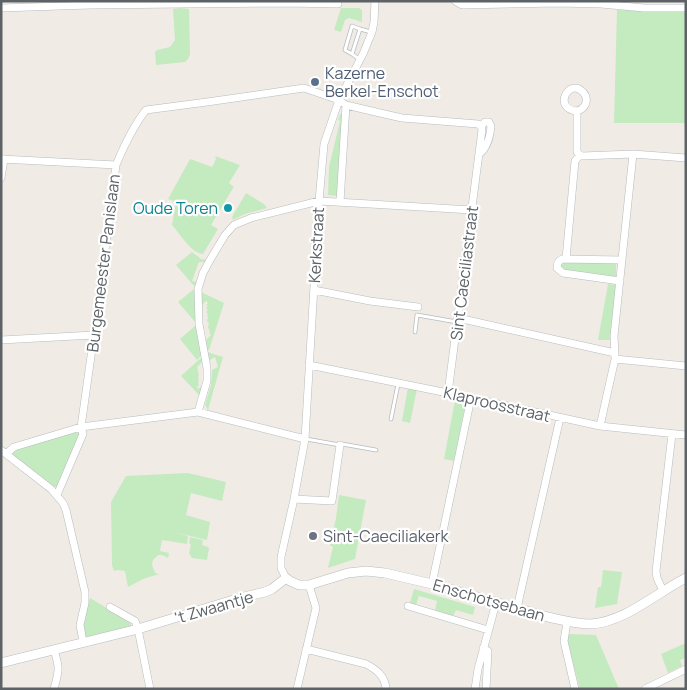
<svg xmlns="http://www.w3.org/2000/svg" width="687" height="690" viewBox="0 0 687 690" font-family="Manrope,sans-serif">
<style>
.green{fill:#c4eabf}
.lines{fill:none;stroke-linecap:round;stroke-linejoin:round}
.service-casing{stroke:#b7bbc0;stroke-width:4.5}
.minor-casing{stroke:#b7bbc0;stroke-width:8}
.tertiary-casing{stroke:#b7bbc0;stroke-width:10}
.service{stroke:#fff;stroke-width:3}
.minor{stroke:#fff;stroke-width:7}
.tertiary{stroke:#fff;stroke-width:9}
.service-dot{fill:#5c6f8a;stroke:#fff;stroke-width:2}
.culture-dot{fill:#0f9aa8;stroke:#fff;stroke-width:2}
.worship-dot{fill:#6b7280;stroke:#fff;stroke-width:2}
.labels{text-anchor:middle;dominant-baseline:central;stroke-width:4.5;stroke-linejoin:round;paint-order:stroke}
.service-label{font-size:16px;fill:#4e5e75;stroke:#fff;text-anchor:start}
.culture-label{font-size:16px;fill:#0d838f;stroke:#fff;text-anchor:end}
.street-label{font-size:16px;fill:#5c6266;stroke:#fff}
.worship-label{font-size:16px;fill:#5b616d;stroke:#fff;text-anchor:start}
</style>
<rect width="100%" height="100%" fill="#f0ece5"/>
<path class="green" d="M181,8l8,1 1,45 -2,5 -3,3 -29,3 -1,-13 2,-2 13,-3 5,-7 -2,-31z
M341,8h18l3,2v12l-13,-4 -4,2 -4,12 -7,-2z
M617,10l69,1v112h-72z
M340,114l4,1 -5,81 -11,-1 1,-28 11,-46 -2,-1z
M215,156l25,9 -11,18 5,4 -1,1 -22,37 7,4 -15,25c-11,0 -23,-20 -31,-29l4,-23 -8,-3 22,-40 22,8 4,-8z
M246,193l18,11 3,4 -22,6 -12,6 -1,-3z
M192,252l9,7 6,1 -2,2h-6l-7,19 5,1 -3,4 -18,-21z
M564,262l52,1v14l-52,-7 -4,-4 1,-3z
M608,284l8,1 -5,55h-13z
M194,289l2,2v32l-18,-21z
M201,292l23,11 -15,47h-3l-1,-9 6,-6 -2,-2 1,-1 -2,-5 1,-4 -2,-2 1,-4 -1,-2 1,-1 -2,-2 2,-2 -2,-2 2,-2 -2,-1 2,-2 -2,-2 -5,5z
M195,326l2,2 5,27 -5,5 -17,-21z
M207,352l16,5 -15,53 -3,-5 6,-20 1,-15 6,-3 -3,-10 -7,4z
M202,357l1,4 -6,6 2,8 -1,1 1,2 -1,1 1,2 -1,2 1,2 -2,2 1,2 5,-4 -3,11 -19,-20z
M408,387l9,2 -7,34 -8,-2z
M455,400l11,2 -12,59 -10,-2z
M80,432l2,3 -25,52h-2l-45,-35 6,-3 51,-15z
M188,473l38,9 -4,19 -31,-8 -5,22 24,7 -3,18 -33,-8 14,4 -1,8 -25,-4 -2,11 9,2 -1,5 -6,-3h-4l-5,5 -1,5 3,8 4,1 -16,5 -15,8 -3,-16 -7,-1 -4,1 -2,-6 -1,-63 15,-26z
M339,495l27,5 -11,59 -27,9 5,-21 -3,-2 6,-27z
M190,537l13,3 -1,5 6,2 1,1 -2,12 -15,-2 -3,-5 2,-8 -2,-2z
M603,570l19,2 -5,32 -22,4 3,-21h3z
M414,589l61,18 -2,8 -17,-5 -3,6 -18,-5 2,-10 -18,-5 -3,9 -6,-2z
M90,598l40,24 1,4 -47,12 -2,-13z
M569,634l27,1 23,54h-39l-13,-48z
M686,643v15l-6,2 2,6 -14,7 -7,-19z"/>
<g class="lines">
<g class="service-casing">
<path id="service" d="M352,54l-7,-4 7,-24 8,3
M359,59l-7,-5 8,-25 11,3
M415,332l2,-17 40,7
M391,419l7,-35
M306,439l34,6 2,-1 34,6"/>
</g>
<g class="minor-casing">
<path id="minor" d="M455,1l7,4 96,-2 43,1 43,4h42
M1,8l89,-3 197,-2 51,1
M577,111c-25,-2 -8,-34 6,-19 7,8 2,17 -6,19v41l3,3
M479,154c9,-6 11,-18 12,-28l-2,-4h-4l-4,4
M1,159l115,6
M1,178l3,-19
M340,202l6,-97
M566,259l9,-98 5,-6 2,1 51,-2 53,4
M620,281l-57,-8 -6,-5c0,-4 1,-7 5,-9l60,1
M314,290l56,11 48,6
M458,318l157,35v6l-15,67
M1,340l93,-5
M615,353l-1,-17 19,-182
M615,359l71,7
M309,365l139,28 152,33 86,9
M448,393l34,-263 -1,-4
M198,412l9,-31v-13l-8,-44 -1,-35 5,-16 7,-13 15,-25 9,-10 17,-7 68,-17 153,9
M1,450l50,39 12,14 3,7 19,82v11l-5,22 3,17
M6,454l8,-7 67,-20 117,-15 107,27
M57,495l26,-61 -2,-7 13,-92 22,-170c8,-19 17,-39 30,-55l61,-8 97,-14 35,12 7,5 34,8 22,5 76,6 3,2
M294,499l38,2 8,-56
M286,578l-5,-10v-11l13,-58 11,-60 14,-238 5,-57 15,-44 24,-46 9,-22 2,-10 1,-21
M432,584l39,-186
M663,591l-6,-13 -1,-7 16,-137
M408,606l80,24
M110,607l25,14 3,8 12,60
M517,608l43,-190
M567,622l-3,19 11,48
M483,648l5,3 -2,38
M306,649l60,15c11,6 19,12 20,25
M54,689c5,-19 6,-20 0,-39
M297,689l19,-81 -7,-23
M475,689l3,-20 18,-66
M645,689l41,-20"/>
</g>
<g class="tertiary-casing">
<path id="tertiary" d="M1,663l137,-34 102,-31 25,-6 7,-3 14,-11 4,3 9,4h10l39,-12 18,-2 19,2 47,11 116,33c14,3 28,7 43,7 34,-2 65,-31 95,-46"/>
</g>
<use href="#service" class="service"/>
<use href="#minor" class="minor"/>
<use href="#tertiary" class="tertiary"/>
</g>
<circle class="service-dot" cx="315" cy="82" r="5"/>
<circle class="culture-dot" cx="228" cy="208" r="5"/>
<circle class="worship-dot" cx="313" cy="536" r="5"/>
<g class="labels">
<g class="service-label">
<text x="325" y="73">Kazerne<tspan x="325" dy="18">Berkel-Enschot</tspan></text>
</g>
<g class="culture-label">
<text x="218" y="208">Oude Toren</text>
</g>
<g class="street-label">
<text transform="translate(316 245) rotate(-87)">Kerkstraat</text>
<text transform="translate(103 263) rotate(-83)">Burgemeester Panislaan</text>
<text transform="translate(464 273) rotate(-83)">Sint Caeciliastraat</text>
<text transform="translate(497 404) rotate(13)">Klaproosstraat</text>
<text transform="translate(489 600) rotate(16)">Enschotsebaan</text>
<text transform="translate(214 607) rotate(-16)">'t Zwaantje</text>
</g>
<g class="worship-label">
<text x="323" y="536">Sint-Caeciliakerk</text>
</g>
</g>
<rect width="687" height="690" fill="none" stroke="#5c6266" stroke-width="5"/>
</svg>
